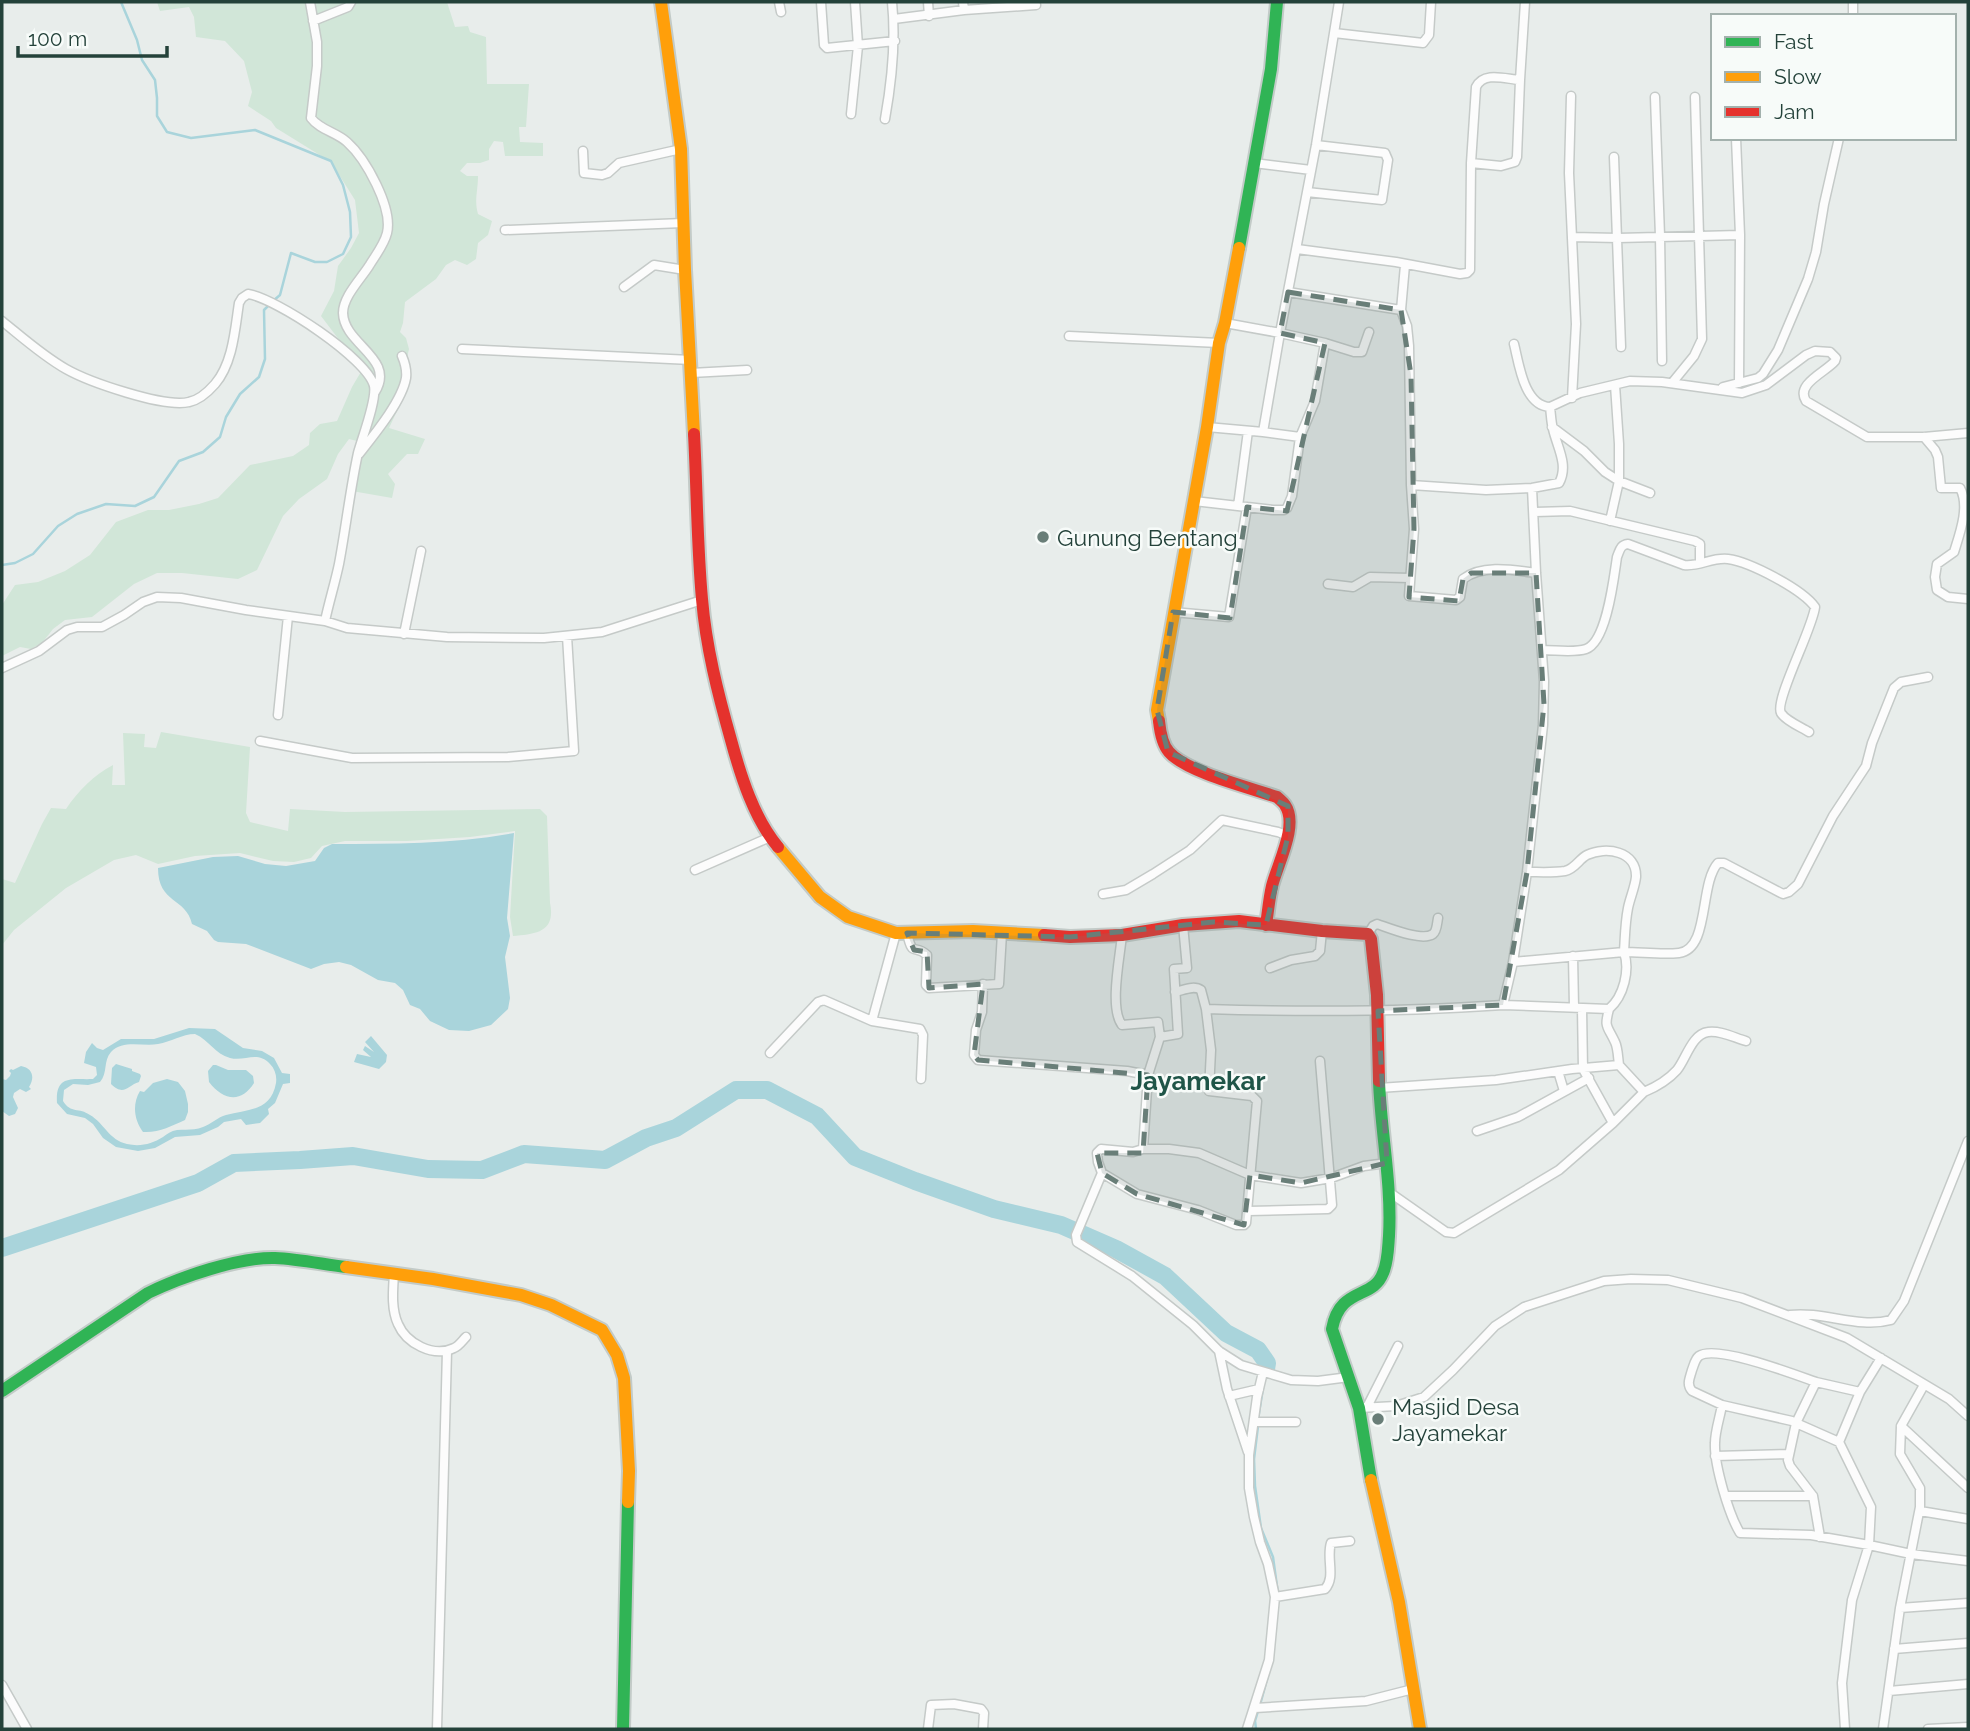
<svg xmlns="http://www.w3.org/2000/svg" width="1970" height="1731" viewBox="0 0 1970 1731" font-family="Raleway,sans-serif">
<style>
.green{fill:#d1e6d8}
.water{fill:#a9d4db;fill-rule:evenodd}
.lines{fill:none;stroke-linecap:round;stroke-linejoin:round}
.stream{stroke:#a9d4db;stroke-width:2.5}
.river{stroke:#a9d4db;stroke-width:18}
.street-casing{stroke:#c5cac8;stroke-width:11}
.fast-casing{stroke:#c3cbc8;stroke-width:16}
.slow-casing{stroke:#c3cbc8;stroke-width:16}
.jam-casing{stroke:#c3cbc8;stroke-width:16}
.street{stroke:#fcfcfc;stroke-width:8}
.fast{stroke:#30b455;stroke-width:12}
.slow{stroke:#ff9f0a;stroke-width:12}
.jam{stroke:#e5322d;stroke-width:12}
.marked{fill:#697e78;fill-opacity:0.2;stroke:#697e78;stroke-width:5;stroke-dasharray:14 9;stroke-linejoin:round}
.poi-dot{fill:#697e78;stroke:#f7fbf9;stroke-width:2.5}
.labels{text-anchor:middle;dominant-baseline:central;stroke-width:5;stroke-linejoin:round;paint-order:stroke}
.poi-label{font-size:23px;fill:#24423a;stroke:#f7fbf9;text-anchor:start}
.quarter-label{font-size:26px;font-weight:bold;fill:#1f5548;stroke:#f7fbf9}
</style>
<rect width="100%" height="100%" fill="#e8edeb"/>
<path class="green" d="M157,2h290l8,25 13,-1 2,6 16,5 1,47h42l-3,43h-7l1,15 23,1v13h-38l-2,-14 -9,-1 -5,8v11l-9,3h-13l-7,8 7,5h11c0,15 -4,24 0,38l14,7 -4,14 -10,8 -2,16 -9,6 -12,-5 -9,5 -10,14 -31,23 -2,21 -3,9 6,6 3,11 -4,18 3,21 -19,40 36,11 -7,15h-11l-19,20 7,10 -3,14 -46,-8 11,-49 -8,-2 -11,15 -11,25 -28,20 -16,17 -26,54 -19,9 -56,-6h-25l-23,11 -42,33 -27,3 -12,9 -11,14 -11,6 -11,-2 -18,9v-51l13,-20 23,-3 27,-11 25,-16 26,-33 32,-12h21l30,-6 19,-6 32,-33 43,-9 16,-11 1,-12 10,-9 17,-3 15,-34 10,-17 -41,-54 13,-25 4,-25 13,-18 8,-15 -4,-33 -24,-38 -55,-34 -5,-7 -23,-15 4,-14 -8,-31 -19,-20 -29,-4 -2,-20 -5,-10 -29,4z
M161,732l89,15 -4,66 4,9 38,9 2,-22 55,3 195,-3 7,7 3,87c6,29 -14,31 -37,33l-3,-19 5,-86 -45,6 -63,4h-62l-23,5 -11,12 -17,4 -21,-1 -33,-8 -45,3 -37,8 -22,-9 -22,5 -48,28 -52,42 -12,15v-66l13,4 27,-59 9,-16 15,1c12,-18 28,-34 47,-44l-1,20h13l-2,-52 22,1 -1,13 12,1z"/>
<path class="water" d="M514,833l-7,85 3,18 -5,21 5,41 -2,11 -17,16 -22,6 -20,-1 -19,-9 -10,-12 -10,-4 -7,-15 -8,-7 -17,-3 -27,-15 -12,-3 -15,2 -13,5 -65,-25 -28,-2 -4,-2 -7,-9 -15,-7c-6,-27 -34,-20 -34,-56l55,-11 25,-1 27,8 21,2 29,-5 9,-13 8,-4c61,0 122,0 182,-11z
M189,1028l26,1 28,19 19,3 12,7 8,15 8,1v9l-7,1 -8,19 -7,6 1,5 -9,9 -14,2 -5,-6 -17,3 -6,5 -18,8 -25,2 -20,11 -17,3 -22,-4 -13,-9 -10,-14 -8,-6 -18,-4 -10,-11c-2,-29 16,-23 36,-24l4,-4 -1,-8 -12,-4 2,-11 6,-9 5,5 6,2 18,-11h33zM195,1034c14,6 20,20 35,24 15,4 27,-8 40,6 5,5 7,12 6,19 -5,29 -29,26 -50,32 -8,2 -15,9 -23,12 -9,4 -17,2 -26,3 -6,1 -10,4 -14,7 -11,7 -23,10 -36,7 -18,-4 -23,-21 -37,-29 -11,-8 -19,-1 -27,-14l1,-11 9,-6 15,1 12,-3c8,-9 3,-21 11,-30 12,-13 32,-5 47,-8 13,-2 24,-10 37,-10z
M371,1036l16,19 -1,7 -7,7 -25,-7 3,-8 14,3 -8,-7 2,-4 9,6 -9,-10z
M116,1064l16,5v2l8,3 1,2 -2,6c-11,3 -15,15 -28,2l1,-16z
M213,1065h3l12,5h18l7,6 1,7c-13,21 -31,17 -45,-1l-1,-11z
M21,1066c12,2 14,12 8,21l2,2 -5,3 -6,-3 -6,4 -1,4 5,11 -3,6 -6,2 -7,-5v-32l4,1 4,-4 1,-3 -2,-2 2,-2 2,1z
M167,1079l11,3 7,9 3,13v8l-3,8c-14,6 -26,13 -42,12 -9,-12 -11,-28 -3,-41l4,1 9,-9z"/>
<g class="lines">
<path class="stream" d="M121,2l16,38 5,20 13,20 2,18v18l10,16 24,6 64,-8 76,31 12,24 7,27 1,25 -8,17 -16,8h-12l-24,-9 -11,42 -7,6
M2,565l13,-2 18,-9 25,-28 19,-12 29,-10 29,2 19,-9 25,-36 24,-9 17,-15 6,-20 14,-23 19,-17 6,-18 -1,-49 5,-5
M1258,1419l5,-31
M1258,1426l-4,33 1,27 6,42 12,29 5,37
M1260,1705l10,-37
M1256,1729l-1,-8 3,-10"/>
<path class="river" d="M2,1248l196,-65 36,-20 66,-3 53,-4 75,13 54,1 42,-16 81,6 41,-22 30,-10 60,-38h31l50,26 38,41 60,24 79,28 67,16 55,24 49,27 61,57 32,17 9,13 -1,6"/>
<g class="street-casing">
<path id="street" d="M310,2l7,40v24l-6,52c9,12 25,14 36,24 19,17 46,66 40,91 -3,12 -12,23 -18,33 -9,14 -26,31 -26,47 1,32 53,45 32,79
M779,2l2,10
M821,2l3,43 3,3 68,-7
M928,2l1,14
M963,2l1,8 72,-5
M1853,16v-14
M894,19l70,-9
M313,21l35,-14 3,-5
M1334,33l89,10 6,-8 2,-33
M1571,96l-2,77 7,151 -4,74
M1655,97l5,139 2,125
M851,114l7,-68 -3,-44
M885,119c7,-39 11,-78 7,-117
M1736,138l4,97 -1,148
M583,151l1,22 18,2 6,-2 11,-10 62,-14
M1614,157l7,190
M1254,163l57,7
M1471,163l30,3 14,-4 2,-5 3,-77
M1307,192l75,8 6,-40 -3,-7 -69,-8
M505,230l178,-7
M1572,237l46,1 122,-3
M1297,249l99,13 64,12 7,-1 3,-3 1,-107 5,-76c8,-16 29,-8 44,-7l5,-78
M1405,265l-4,45 6,16 2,20 2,139 3,44 -5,67 47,4 4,-3 3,-18c19,-15 51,-9 73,-6
M624,287l30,-22 31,5
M1288,292l113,18
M2,321c21,17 41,35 64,48 23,13 98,39 123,33 10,-2 19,-10 26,-18 18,-21 20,-55 24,-81l3,-5 6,-4c28,4 120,65 126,92 3,14 -12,52 -16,67 -8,37 -12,74 -19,111 -4,19 -10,38 -14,57
M1225,323l55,10 36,-188 23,-143
M1069,336l150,7
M1325,343l29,9h8l7,-20
M1514,344c5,20 10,62 36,63l30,-14 50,-12 32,1 80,11 24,-8 40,-30 9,-4 15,1 6,6 -1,3c-9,11 -40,23 -29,40l61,36h57l44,-4
M462,349l229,11
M691,373l56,-3
M1672,383l22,-27 8,-17 -7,-242
M1723,387l35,-9 5,-4 15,-24 30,-71 8,-27 8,-48 15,-66
M1552,427l32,24 21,21 14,9 31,12
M1263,432l37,5
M1924,437l11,13 3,7 3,31h19c10,18 0,45 -6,64l-17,12 -2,13 2,13 11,7 20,2
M359,454c15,-19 43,-53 47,-76 1,-8 -1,-15 -4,-22
M1411,485l75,5 46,-2 27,-5c10,-18 -2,-36 -6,-54 -2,-7 -2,-15 -3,-22
M1194,501l79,9h11l3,-2 5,-12 8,-59 15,-36 10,-58 -45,-10 -17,99 -56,-5
M1238,506l10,-75
M1535,512l35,-1 125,30 5,3v19
M1610,521l9,-40v-37l-4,-59
M1328,584l25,3 17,-10 40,1
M1173,612l56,5 18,-110
M404,634l17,-83
M1542,650c14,0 32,3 44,-1 21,-7 28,-73 31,-92 3,-7 3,-12 11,-13l56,21c15,2 28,-8 44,-6 22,3 74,30 87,48 -2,21 -41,94 -34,106 5,8 20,14 28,19
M2,668l37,-17 28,-21 10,-3h25l22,-12 19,-13 14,-5 24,1 65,12 79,11 22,7 100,9 97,1 58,-6 100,-32
M278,715l10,-99
M260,741l92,17 156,-1 66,-6 -7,-115
M695,870l75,-33
M1527,872c12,0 26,1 38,-1 10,-2 14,-12 22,-16 19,-9 50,-4 49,22 -1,10 -6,21 -8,31 -3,15 -3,29 -4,44 17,0 37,3 55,1 31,-4 20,-69 39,-90h6l59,31 6,-2 9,-8 35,-68 33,-50 6,-23 22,-55 7,-6 27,-5
M1103,894l23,-4 27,-16 37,-24 32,-30 56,12 10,4
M907,933c6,26 7,10 20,22l-1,30 3,3 70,-4 3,-51
M1368,934l5,-8 4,-2c12,4 45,18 56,10 4,-3 4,-11 5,-16
M1122,935c-2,22 -13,73 0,90l36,-3 2,15
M1573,956l1,51
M1513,962l111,-10c6,18 0,44 -15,57
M1270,968l21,-8 24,-4 5,-5 2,-20
M983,984l-1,28 -6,18 -2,25 4,5 149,11 21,4
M1582,1008l1,61 30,54
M1206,1009c99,3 198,3 297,-4l10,-43 14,-90 16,-147 1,-44 -8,-108 -4,-85
M872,1021l48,8 3,6 -2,44
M770,1053l48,-51 6,-2 48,21 24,-88
M1619,1065l25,27c12,-5 24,-12 33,-22 9,-11 15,-36 31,-38 12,-2 27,6 38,9
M1558,1071l6,20
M1379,1088l117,-8 76,-11 47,-4c-1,-7 -1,-17 -4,-23 -8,-17 -11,-14 -6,-33l-106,-4
M1477,1131l41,-14 71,-39
M1143,1149l5,-74 12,-38 18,-3 -4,-65 13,-1 -4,-43
M1102,1173l35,21 61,16 38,15h8l2,-2 11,-122 -5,-5 -43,-5 2,-41 -5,-41 -5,-19c-7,-5 -17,0 -26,2
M1389,1192l57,40 8,1 105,-63 54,-47 31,-31
M1248,1211l80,-2 4,-4 -12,-144
M394,1274c-1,16 -3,35 4,50 8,19 35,34 56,24 5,-2 8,-7 12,-11
M1790,1315c34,-4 68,14 101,5l13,-19 64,-160
M1219,1351l8,38 21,63
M1349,1377l-31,4 -27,-1 -50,-15 -22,-14 -26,-26 -61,-49 -55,-34 -1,-7 26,-62 -4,-11 -1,-9 4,-4 32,3 10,-3h26l30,4 51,22 51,8 30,-5 33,-12 23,-3
M1816,1382l44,10 -21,50
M1860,1392l21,-34
M1229,1396l30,-7
M1722,1405c-2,12 -7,26 -7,38 -1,22 14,72 25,90l71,2 58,10 42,9 57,7
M1367,1407l31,-61
M1359,1408l37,-2 28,-9 29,-27 42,-44 29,-19 80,-26 27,-2 37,1 74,18 105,40 102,61 19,17
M1254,1422h42
M1901,1426l67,62
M1715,1456l73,-2
M1726,1496h87
M1920,1511l48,8
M1820,1537l-7,-41 -23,-30 -2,-6 8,-37 20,-41c-20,-7 -100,-38 -117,-26 -4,3 -5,9 -7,14 -2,8 -6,14 0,21l30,14 70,16 4,2 43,19 32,65 -2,38 -17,55 -10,83 3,46
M1275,1597l50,-8c11,-12 1,-31 6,-46l19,-2
M1900,1608l68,-5
M1894,1649l74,-6
M2,1685l25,44
M1889,1691l79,-7
M1255,1708l111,-7 47,-12
M437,1729l10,-378
M928,1729l3,-24 23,-1 27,5 3,4 -1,16
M1247,1729l22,-69 6,-63 -7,-33 -8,-22 -6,-25 -5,-29v-33l8,-58 6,-25
M1883,1729l17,-121 20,-101v-19l-20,-34 1,-28 23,-41
M1928,1729l40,-2"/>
</g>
<g class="fast-casing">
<path id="fast" d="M1239,248l32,-179 6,-67
M2,1391l146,-98c32,-16 91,-36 127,-35 23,1 47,6 71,9
M1371,1480l-12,-72 -27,-79c8,-43 41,-29 51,-56 5,-11 5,-25 6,-37 3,-52 -8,-103 -10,-155
M623,1729l5,-227"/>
</g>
<g class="slow-casing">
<path id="slow" d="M661,2l20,147 4,121 9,164
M1159,721l-2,-11 50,-283 12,-84 6,-20 14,-75
M778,847l42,50 28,20 48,16 77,-2 71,4
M346,1267l87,12 88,16 30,10 51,25 15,25 7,23 5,93 -1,31
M1371,1480l28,122 21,127"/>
</g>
<g class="jam-casing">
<path id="jam" d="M694,434c3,55 3,111 8,165 4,48 16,95 29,141 10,37 23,78 47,107
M1159,721c1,10 3,23 10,31 17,20 82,36 108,45 3,3 6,5 8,8 14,20 -8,60 -13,81 -3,13 -4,26 -6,39
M1044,935l26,2 52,-2 61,-10 56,-4 83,10 46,3 3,5 6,56 2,86"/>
</g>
<use href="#street" class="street"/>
<use href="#fast" class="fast"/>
<use href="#slow" class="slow"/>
<use href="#jam" class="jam"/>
</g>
<path class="marked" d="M1288,292l113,18 10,65 3,154 -5,68 50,4 4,-22 8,-6h65l8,131 -17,168 -24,133 -125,6 9,152 -86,20 -51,-8 -6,50 -107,-31 -35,-21 -5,-20h46l5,-78 -170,-15 -4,-5 9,-71 -54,4 -2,-36 -13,-2 -7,-17 163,4 143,-15 53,3 22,-89v-30l-120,-54 -11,-42 16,-98 57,6 17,-111 40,4 38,-168 -45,-10z"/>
<g class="poi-dot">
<circle cx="1043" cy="537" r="7"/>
<circle cx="1378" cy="1419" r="7"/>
</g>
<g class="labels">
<g class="poi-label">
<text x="1057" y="537">Gunung Bentang</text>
<text x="1392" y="1406">Masjid Desa<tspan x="1392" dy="26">Jayamekar</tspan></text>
</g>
<g class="quarter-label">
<text x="1198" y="1081">Jayamekar</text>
</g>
</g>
<rect width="1970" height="1731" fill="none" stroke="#24423a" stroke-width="7"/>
<rect x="1711" y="14" width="245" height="126" fill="#f7fbf9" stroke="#a3b1ad" stroke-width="2"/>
<rect x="1725" y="37" width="35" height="10" fill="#30b455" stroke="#a3b1ad" stroke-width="2"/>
<text x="1774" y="49" font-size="21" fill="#24423a">Fast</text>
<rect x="1725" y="72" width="35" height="10" fill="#ff9f0a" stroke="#a3b1ad" stroke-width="2"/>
<text x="1774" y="84" font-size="21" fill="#24423a">Slow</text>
<rect x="1725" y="107" width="35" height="10" fill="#e5322d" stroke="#a3b1ad" stroke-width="2"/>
<text x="1774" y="119" font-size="21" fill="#24423a">Jam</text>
<path d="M18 46v10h149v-10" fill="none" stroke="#24423a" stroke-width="3.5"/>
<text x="28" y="46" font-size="21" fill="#24423a" stroke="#f7fbf9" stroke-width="5" paint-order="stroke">100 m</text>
</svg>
